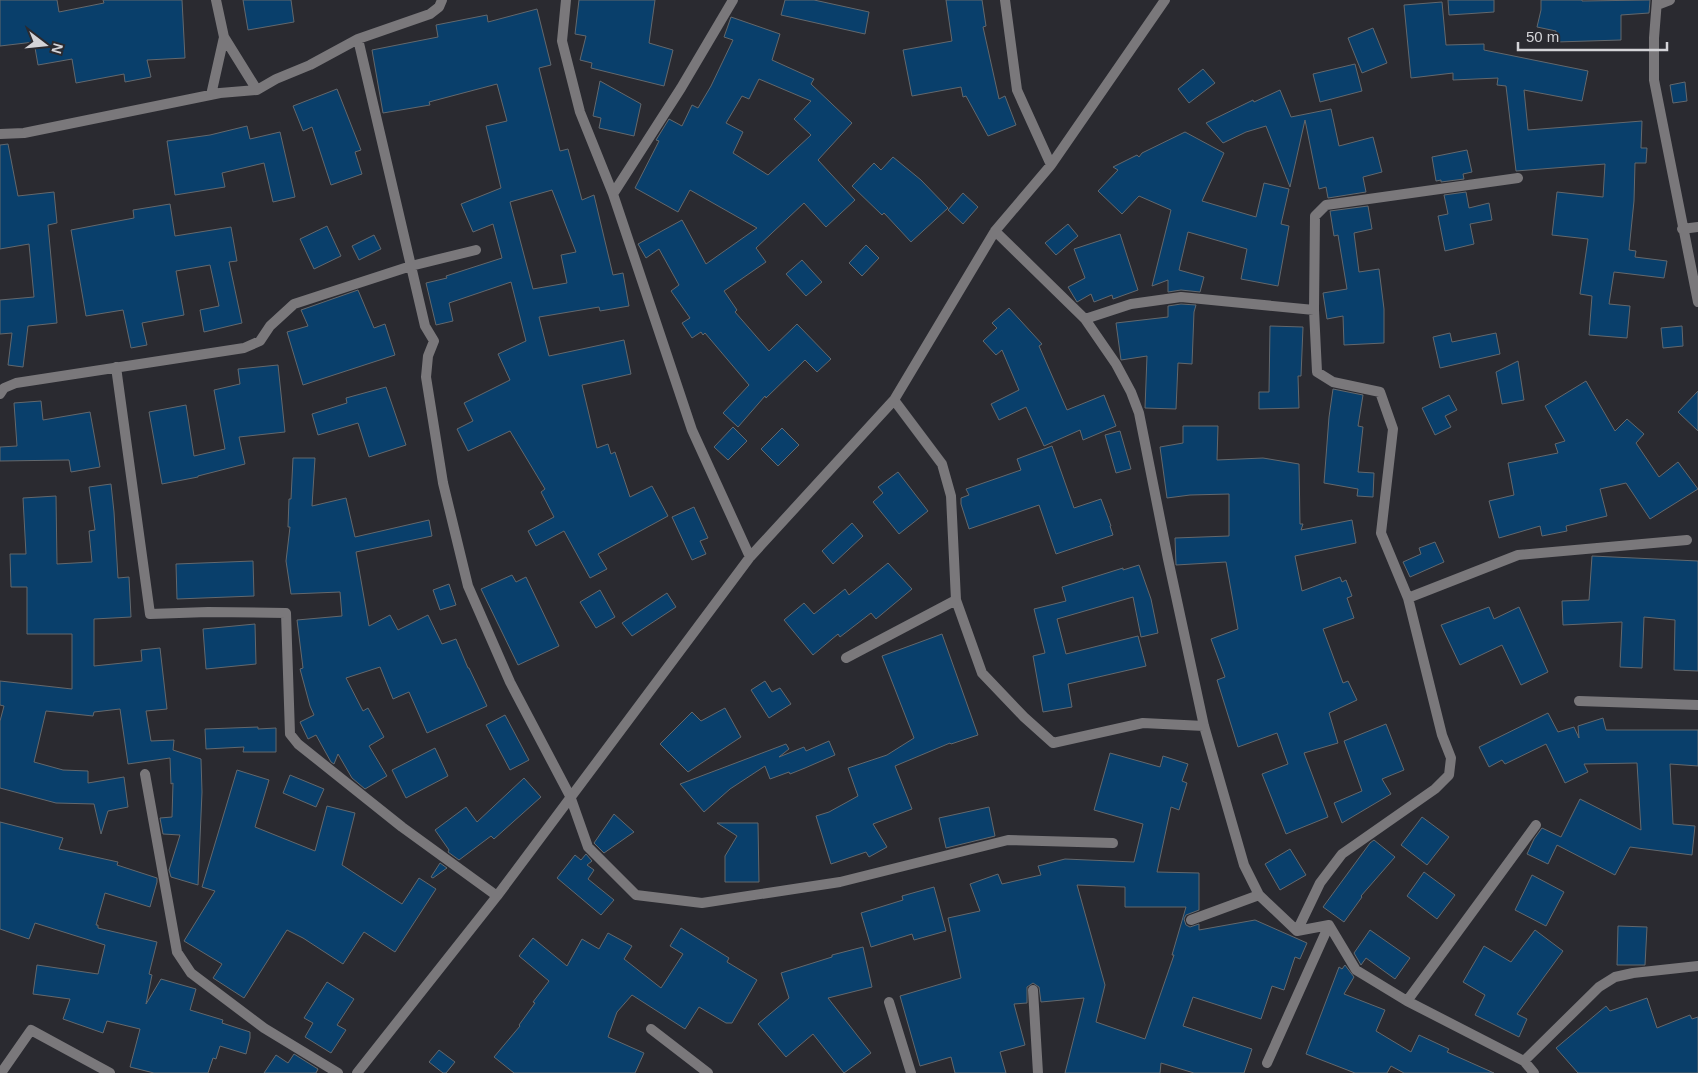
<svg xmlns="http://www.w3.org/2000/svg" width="1698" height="1073" viewBox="0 0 1698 1073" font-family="Arial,sans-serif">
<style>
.building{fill:#093f6b;stroke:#63686d;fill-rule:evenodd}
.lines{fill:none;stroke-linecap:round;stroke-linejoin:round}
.street{stroke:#7a787b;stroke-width:10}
</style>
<rect width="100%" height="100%" fill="#2a2a30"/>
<path class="building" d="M0,0h57l2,12 45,-9 -1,-3h79l3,58 -38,2 4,17 -26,5 -1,-8 -48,9 -4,-24 -34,6 -4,-23 -34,4z
M243,0h48l3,22 -46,8z
M579,0h76l-6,43 24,7 -9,36 -73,-18 1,-5 -12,-3 6,-24 -11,-2z
M785,0h29l55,12 -4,22 -84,-19z
M946,0h36l4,26 -3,1 16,72 6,-3 11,29 -28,11 -22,-40 -3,1 -2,-10 -49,9 -9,-46 49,-9z
M1448,0h46v12l-45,3z
M1541,0h41v1l68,-1 -1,13 -28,2v25l-65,2v-11l-19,-4 4,-17z
M1442,2l4,43 38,-1v6l104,21 -6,30 -58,-11 4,40 114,-9 -1,27h6l-1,15h-11l-1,38 -5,49 7,1 -1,6 32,4 -3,17 -50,-6 -5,32 21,2 -3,32 -38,-3 3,-39 -12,-2 8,-55 -36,-4 5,-43 46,5 2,-33 -89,7 -10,-85 -9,-1 1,-7 -45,2v-7l-42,5 -7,-73z
M537,9l14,56 -12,3 21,83 8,-2 14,51 12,-5 19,80 10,-2 6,33 -29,5 -1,-4 -60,10 10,39 75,-16 7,34 -49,11 15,63 11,-4 3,10 4,-2 15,45 22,-11 16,30 -70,38 9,15 -17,9 -26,-47 -28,15 -8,-15 26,-14 -13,-25 4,-3 -35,-58 -42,20 -11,-22 16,-8 -9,-18 46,-23 -12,-26 28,-13 -15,-59 -62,21 4,18 -17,4 -10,-42 21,-5 -1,-2 56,-18 -9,-34 -20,8 -12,-28 40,-16 -15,-62 21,-5 -10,-37 -68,18 1,3 -47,8 -11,-63 66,-13 -2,-12 51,-10 1,7zM552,190l24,62 -15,3 6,28 -34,6 -23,-87z
M731,17l49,17 -8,26 42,19 -3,5 41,39 -34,37 37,40 -29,27 -22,-24 -48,45 10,14 -42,29 13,19 -2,2 34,39 28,-27 34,35 -14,13 -12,-12 -39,38 -1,-2 -27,31 -15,-14 26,-28 -44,-52 -2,2 -2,-3 -9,6 -10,-15 8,-5 -19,-27 8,-6 -20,-36 -13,9 -8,-14 44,-24 24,44 51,-36 -67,-38 -12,22 -43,-24 24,-47 -3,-1 13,-21 13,7 10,-21 6,3 13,-22 22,-46 -9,-3zM759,79l52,22 -17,18 17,16 -43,40 -35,-22 10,-21 -17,-9 16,-27 7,3z
M1373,28l14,35 -25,10 -14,-35z
M1355,64l7,27 -42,11 -7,-28z
M1203,69l12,14 -26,20 -11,-14z
M600,81l41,23 -7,32 -35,-8 2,-10 -8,-2z
M1685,82l2,19 -14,2 -3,-18z
M337,89l24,61 -6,2 7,22 -31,11 -19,-58 -9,4 -10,-25z
M1280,90l11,27 40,-8 8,37 34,-9 9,35 -19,5 3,15 -38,6 -2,-11 -7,2 -14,-69 -15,67 -24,-61 -20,6 -23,11 -17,-20 47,-23 1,2z
M247,126l3,13 30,-7 15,65 -22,5 -9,-39 -42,10 3,14 -50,8 -8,-54 43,-6z
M1185,132l39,21 -22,48 54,16 8,-34 25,6 -8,35 8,2 -11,60 -37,-7 6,-30 -59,-17 -9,38 25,7 -4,15 -19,-2 -13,2v-12l-16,6 19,-76 -32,-14 -17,18 -24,-23 20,-21 -5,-3 24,-12 2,2 3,-4z
M8,144l10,52 36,-4 3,31 -9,2 9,98 -29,3 -5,41 -15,-2 4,-32 -12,1v-34l34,-3 -5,-53 -29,5v-104z
M1467,150l5,22 -9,2 1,5 -23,3v-2l-5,1 -4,-24z
M893,157l28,23 27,28 -37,34 -27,-29 -2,2 -30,-29 22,-23 7,7z
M1466,192l3,16 20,-5 3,17 -22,4 4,20 -29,7 -7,-35 10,-2 -4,-19z
M963,193l15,14 -15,17 -15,-14z
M170,204l5,32 56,-9 6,34 -8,1 13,61 -38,9 -4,-22 19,-4 -9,-41 -34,6 8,44 -42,8 5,22 -16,3 -8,-38 -37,6 -15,-86 63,-12 -1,-8z
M1368,206l4,23 -18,4 5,39 20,-3 5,40v34l-40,2 -1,-29 -16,3 -4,-26 24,-4 -9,-54 -4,1 -4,-25z
M1068,224l10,12 -22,19 -11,-12z
M327,226l14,30 -27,13 -14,-30z
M1120,234l18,56 -25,9 -1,-4 -18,7 -3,-8 -14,8 -9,-15 17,-9 -11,-29z
M374,235l7,14 -22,11 -7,-14z
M866,245l13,13 -17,18 -13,-13z
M802,260l20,22 -16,14 -20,-22z
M358,290l16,38 11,-4 10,31 -92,30 -16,-53 21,-6 -7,-16z
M1181,304l15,1 -2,7 -2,52 -14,-1 -2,46 -31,-1 2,-52 -26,4 -5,-37 52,-6v-11z
M1009,308l33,36 -3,2 28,64 37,-15 12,31 -33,14 -3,-10 -36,16 -18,-39 -27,13 -8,-16 28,-14 -17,-40 -6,5 -13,-14 14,-13 -5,-5z
M1270,326l33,1 -2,49h-3l1,32 -40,1v-17h10z
M1682,326l1,20 -20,2 -2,-20z
M1450,333l2,9 44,-9 4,21 -60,14 -7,-31z
M1518,361l6,39 -22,4 -6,-32z
M278,365l7,67 -46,5 6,27 -47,12v1l-36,7 -13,-72 37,-7 8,51 31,-7 -11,-59 26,-6 -2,-15z
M1586,381l29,50 12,-12 17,15 -8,9 23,34 19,-15 20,27 -48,30 -24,-36 -26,6 7,27 -41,10 1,5 -25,5 -2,-10 -41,12 -10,-37 25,-6 -6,-32 50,-10 -3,-9 10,-3 -20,-35z
M386,387l20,58 -37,12 -11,-34 -40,12 -6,-21 35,-11 -1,-5z
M1333,389l30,6 -5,31 5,1 -5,45 16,1 -1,24 -16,-1 1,-7 -34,-6 5,-66z
M1698,391v40l-20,-19z
M1449,395l8,15 -12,6 6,11 -16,8 -13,-27z
M41,401l2,19 47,-8 10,55 -29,5 -2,-12 -69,1v-14l17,-1 -3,-43z
M1183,426h35l-1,34 46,-2 36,6 1,60h3l-2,6 51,-10 4,23 -61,13 7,35 38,-14 2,5 4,-2 6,16 -5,2 7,20 -31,11 20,54 5,-2 9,19 -28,13 9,30 -34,10 24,64 -42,17 -24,-60 26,-10 -11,-31 -39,14 -21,-67 8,-3 -14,-38 27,-10 -12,-67 -50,3 -1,-27 54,-2v-42l-39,1 -23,3 -7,-51 23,-4z
M733,427l14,14 -19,19 -14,-13z
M782,428l17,17 -21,21 -17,-17z
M1120,431l11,38 -15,4 -11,-38z
M1052,446l22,62 27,-9 10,27h-1l3,9 -57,19 -17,-49 -70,24 -8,-25v-6l8,-3 -3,-6 55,-19 -4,-11z
M293,458h22l-3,48 34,-8 9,39 74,-17 3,16 -76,16 13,74 21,-11 8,15 30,-15 14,29 14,-5 12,29h1l18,38 -60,27 -18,-41 -16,7 -13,-32 -34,11 17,33 5,-3 16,29 -15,9 18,30 -22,13 -13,-11 -14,-24 -4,10 -3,-2 -15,-27 -8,4 -8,-17 14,-7 -4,-9 -10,-37 3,-1 -6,-48 45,-4 -2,-24 -49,2 -5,-33 4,-34h-2l1,-28h2z
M898,472l30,39 -29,23 -26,-32 10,-9 -5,-6z
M111,484l3,28 4,66 11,-1 2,40 -37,2v47l48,-5 -1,-11 19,-2 7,61 -21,2 5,30 23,-1 -1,10 28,9 1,33 -4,93 -27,-8 -2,-7 11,-35 -17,-1 -3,-16 12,-1 1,-34 -2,1 -1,-26 -42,6 -8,-55 -26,3 -1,4 -47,-5 -12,51 29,8 25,1v12l36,-6 4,30 -20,4 -7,23 -7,-30 -38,-1 -56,-15v-67l4,-15 -4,-1v-24l72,8v-55h-45v-47h-16l-1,-33h16l-3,-56 33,-2 1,68 35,-2 -3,-31 6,-1 -6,-43z
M694,507l14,31 -8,3 6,13 -14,6 -20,-43z
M852,523l11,13 -30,28 -11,-13z
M1435,542l9,20 -34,15 -7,-15 18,-8 -2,-6z
M1592,556l106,5v110l-24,-1 1,-50 -31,-3 -2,51 -22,-1 2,-45 -59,3 -1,-24 27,-1z
M253,561l1,35 -77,3 -1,-35z
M888,563l24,26 -36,30 -5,-6 -31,24 -2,-3 -25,21 -29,-35 20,-17 10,11 31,-25 4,6z
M1139,565l12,34 7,34 -17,4 -8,-40 -76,22 9,35 72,-18 8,30 -78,18 4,23 -29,5 -10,-56 12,-3 -11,-44 32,-8 -4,-14 61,-19v2z
M512,575l4,7 10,-5 33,69 -41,19 -37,-76z
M449,584l7,21 -16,5 -7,-20z
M600,590l15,27 -19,11 -16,-26z
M667,593l9,14 -44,29 -10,-13z
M1489,607l5,12 25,-12 29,65 -27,13 -19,-40 -42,20 -19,-40z
M255,624l1,40 -50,5 -3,-40z
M942,634l36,101 -27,9 -1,-1 -55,23 17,43 -39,15 14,23 -18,10 -3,-5 -35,12 -15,-48 13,-4 29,-16 -10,-28 39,-13 27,-17 -32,-82z
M765,681l7,11 8,-4 11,16 -22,14 -18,-28z
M725,708l16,29 -53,35 -28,-28 32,-32 9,9z
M1548,713l10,19 16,-5 5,11 -1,-12 25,-8 3,12h92v36l-28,-2 3,60 22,2 -3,29 -62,-8 -15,28 -58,-30 -9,19 -21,-10 7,-15 8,-11 19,9 19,-38 61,31 -4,-67 -53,1 4,8 -23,11 -19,-39 -41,20 -3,-4 -13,7 -10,-20z
M505,715l24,45 -19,10 -24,-45z
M1386,724l18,46 -22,9 9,15 -49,29 -8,-20 28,-12 -18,-50z
M258,727v2l18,-1v24h-33l1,-5 -38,2 -1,-20z
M829,741l6,14 -30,13 -15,6 -1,-2 -19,7 -5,-13 -35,23 -26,23 -24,-28 106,-40 3,5 -10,8 25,-10 2,4z
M435,748l13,28 -42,22 -14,-28z
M1110,753l50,14 3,-11 25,8 -6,17 5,2 -8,27 -8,-3 -14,65 42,1v37l-13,5 -2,4 2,6 4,2 9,-3v6l56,-10 52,23 -7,16 -5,-2 -11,33 -12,-4 -11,33 -68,-22 -10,29 69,23 -8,24h-50l-33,-10 -1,10h-95l19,-75 -43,4 -2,-15 -6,-4 -6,4v16l-13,1 11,41 -25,7 6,21h-51l-4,-16 -31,9 -20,-70 61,-18 -13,-60 32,-7 -10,-27 28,-10 4,10 39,-9 -3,-9 27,-7 69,3 9,-38 -49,-14zM1077,885l48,2v20h61l-14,48h2l-29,84 -49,-17 9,-37z
M237,770l32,10 -14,47 60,24 12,-45 28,7 -13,52 60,39 17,-26 17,11 -41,63 -31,-20 -21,32 -40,-26 -16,-8 -43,68 -31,-20 9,-14 -38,-23 31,-50 -13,-4z
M290,775l34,14 -8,18 -33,-14z
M524,778l17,19 -47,42 -3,-3 -32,24 -11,-8 1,-2 -14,-20 31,-23 11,15z
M989,807l6,29 -49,12 -7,-30z
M614,814l20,18 -30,21 -10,-10z
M1422,817l27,20 -22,28 -26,-20z
M0,822l63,16 -4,11 59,13 -1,3 40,13v4l-7,25 -45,-14 -9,32h2v3l59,14 -8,32 3,1 -6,29 15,-25 35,10 -6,21 33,10 -1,3 28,9v6l-4,16 -26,-8 -4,13 -3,-1 -5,15h-54l-24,-6 10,-38 -33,-8 -4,12 -40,-14 7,-20 -37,-5 4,-29 61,9 7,-29 -70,-22 -6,16 -29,-10z
M717,823h41l1,59h-34v-26l12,-20z
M1374,840l21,17 -34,39 1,1 -18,25 -21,-15 47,-64z
M1290,849l16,26 -26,15 -15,-26z
M586,854l6,7 -5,4 7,5 -6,9 26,21 -13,15 -44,-37 18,-23 6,5z
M440,863l7,5 -14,10 -2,-1z
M1424,872l31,23 -18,24 -30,-23z
M1532,875l32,17 -18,34 -31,-16z
M934,887l12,44 -32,9 -2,-6 -41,13 -10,-34 42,-13 -1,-4z
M1618,926l29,1 -2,38h-28z
M681,928l48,30 -2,4 30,18 -25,43h-6l-27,-16 -14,22 -53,-34 -15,17 -9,25 36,16 -9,20h-121l-20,-16 26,-31 -1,-1 16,-22 -2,-1 16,-21 -30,-25 14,-18 34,28 15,-27 17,10 9,-16 24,13 -8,13 37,29 22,-34 -13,-8z
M1370,930l40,28 -15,21 -29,-21 -5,7 -7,-12z
M1535,930l28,21 -46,63 10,5 -8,18 -44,-22 10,-20 -22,-13 21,-36 27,16z
M863,947l9,40 -44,11 43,55 -27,20 -31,-39 -27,23 -28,-33 31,-26 -8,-25 51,-16v-2z
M1345,965l9,12 -10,17 41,16 -9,21 35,21 8,-17 30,14 -2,3 47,21h-90l-13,-7 -4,7h-32l-49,-19 33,-87 3,2z
M327,982l27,17 -17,26 9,5 -15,23 -26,-16 8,-14 -9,-5z
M1647,998l10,30 33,-13 2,4 6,-2v56h-120l-22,-25 50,-42 4,5z
M439,1050l16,12 -9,11h-3l-14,-11z
M294,1054l24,15 -2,4h-52l12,-18 12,8z"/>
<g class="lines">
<path class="street" d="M216,0l8,37 33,53
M566,0l-4,41 18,71 33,82 79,236 58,127
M1005,0l12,90 34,75
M1657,0l-3,38v42l44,222
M1657,5l13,-5
M358,39l67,287 9,15 -6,15 -2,21 17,106 25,103 42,96 60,114 18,51 48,48 66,8 138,-21 168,-42 105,3
M211,95l13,-58
M0,134l24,-1 196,-40 37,-3 19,-11 34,-14 48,-26 72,-25 9,-7 3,-7
M613,194l68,-106 52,-88
M1682,229l16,-2
M995,231l90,88 31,45 15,28 8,21 29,146 36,167 40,139 15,30 38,36 32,-6 27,45 51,31 117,60 10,12
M1085,319l46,-15 50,-7 133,13
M116,367l34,247 58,-2 78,1 4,121 8,10 104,83 95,69
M0,394l4,-6 12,-5 228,-35 16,-7 10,-15 24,-22 117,-38 65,-16
M1408,598l110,-43 169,-15
M956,600l26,73 42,44 29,26 90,-20 61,3
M846,658l110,-58 -5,-104 -9,-32 -48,-64
M1579,701l119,4
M145,774l32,178 14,21 73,55 74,45
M1191,920l68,-25
M1297,931l23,-48 22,-29 93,-65 14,-14 2,-17 -9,-23 -34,-137 -27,-65 12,-104 -13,-37 -47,-10 -16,-10 -3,-62 1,-94 11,-11 192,-27
M1033,990l5,83
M1407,1001l129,-176
M889,1002l22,71
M651,1029l57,44
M1524,1061l75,-74 16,-10 18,-4 65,-7
M1267,1063l62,-138
M1,1073l30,-43 79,43
M357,1073l140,-177 253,-339 144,-157 101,-169 56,-66 114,-165"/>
</g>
<g transform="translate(45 45) rotate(106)" stroke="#2a2a30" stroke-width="4" paint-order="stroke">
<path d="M0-4L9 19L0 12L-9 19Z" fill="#d4d4d8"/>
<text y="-8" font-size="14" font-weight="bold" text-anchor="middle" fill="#d4d4d8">N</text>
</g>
<path d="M1518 42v8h149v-8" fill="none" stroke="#d4d4d8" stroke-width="2.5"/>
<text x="1526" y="42" font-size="15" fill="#d4d4d8" stroke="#2a2a30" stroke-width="4" paint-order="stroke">50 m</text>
</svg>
